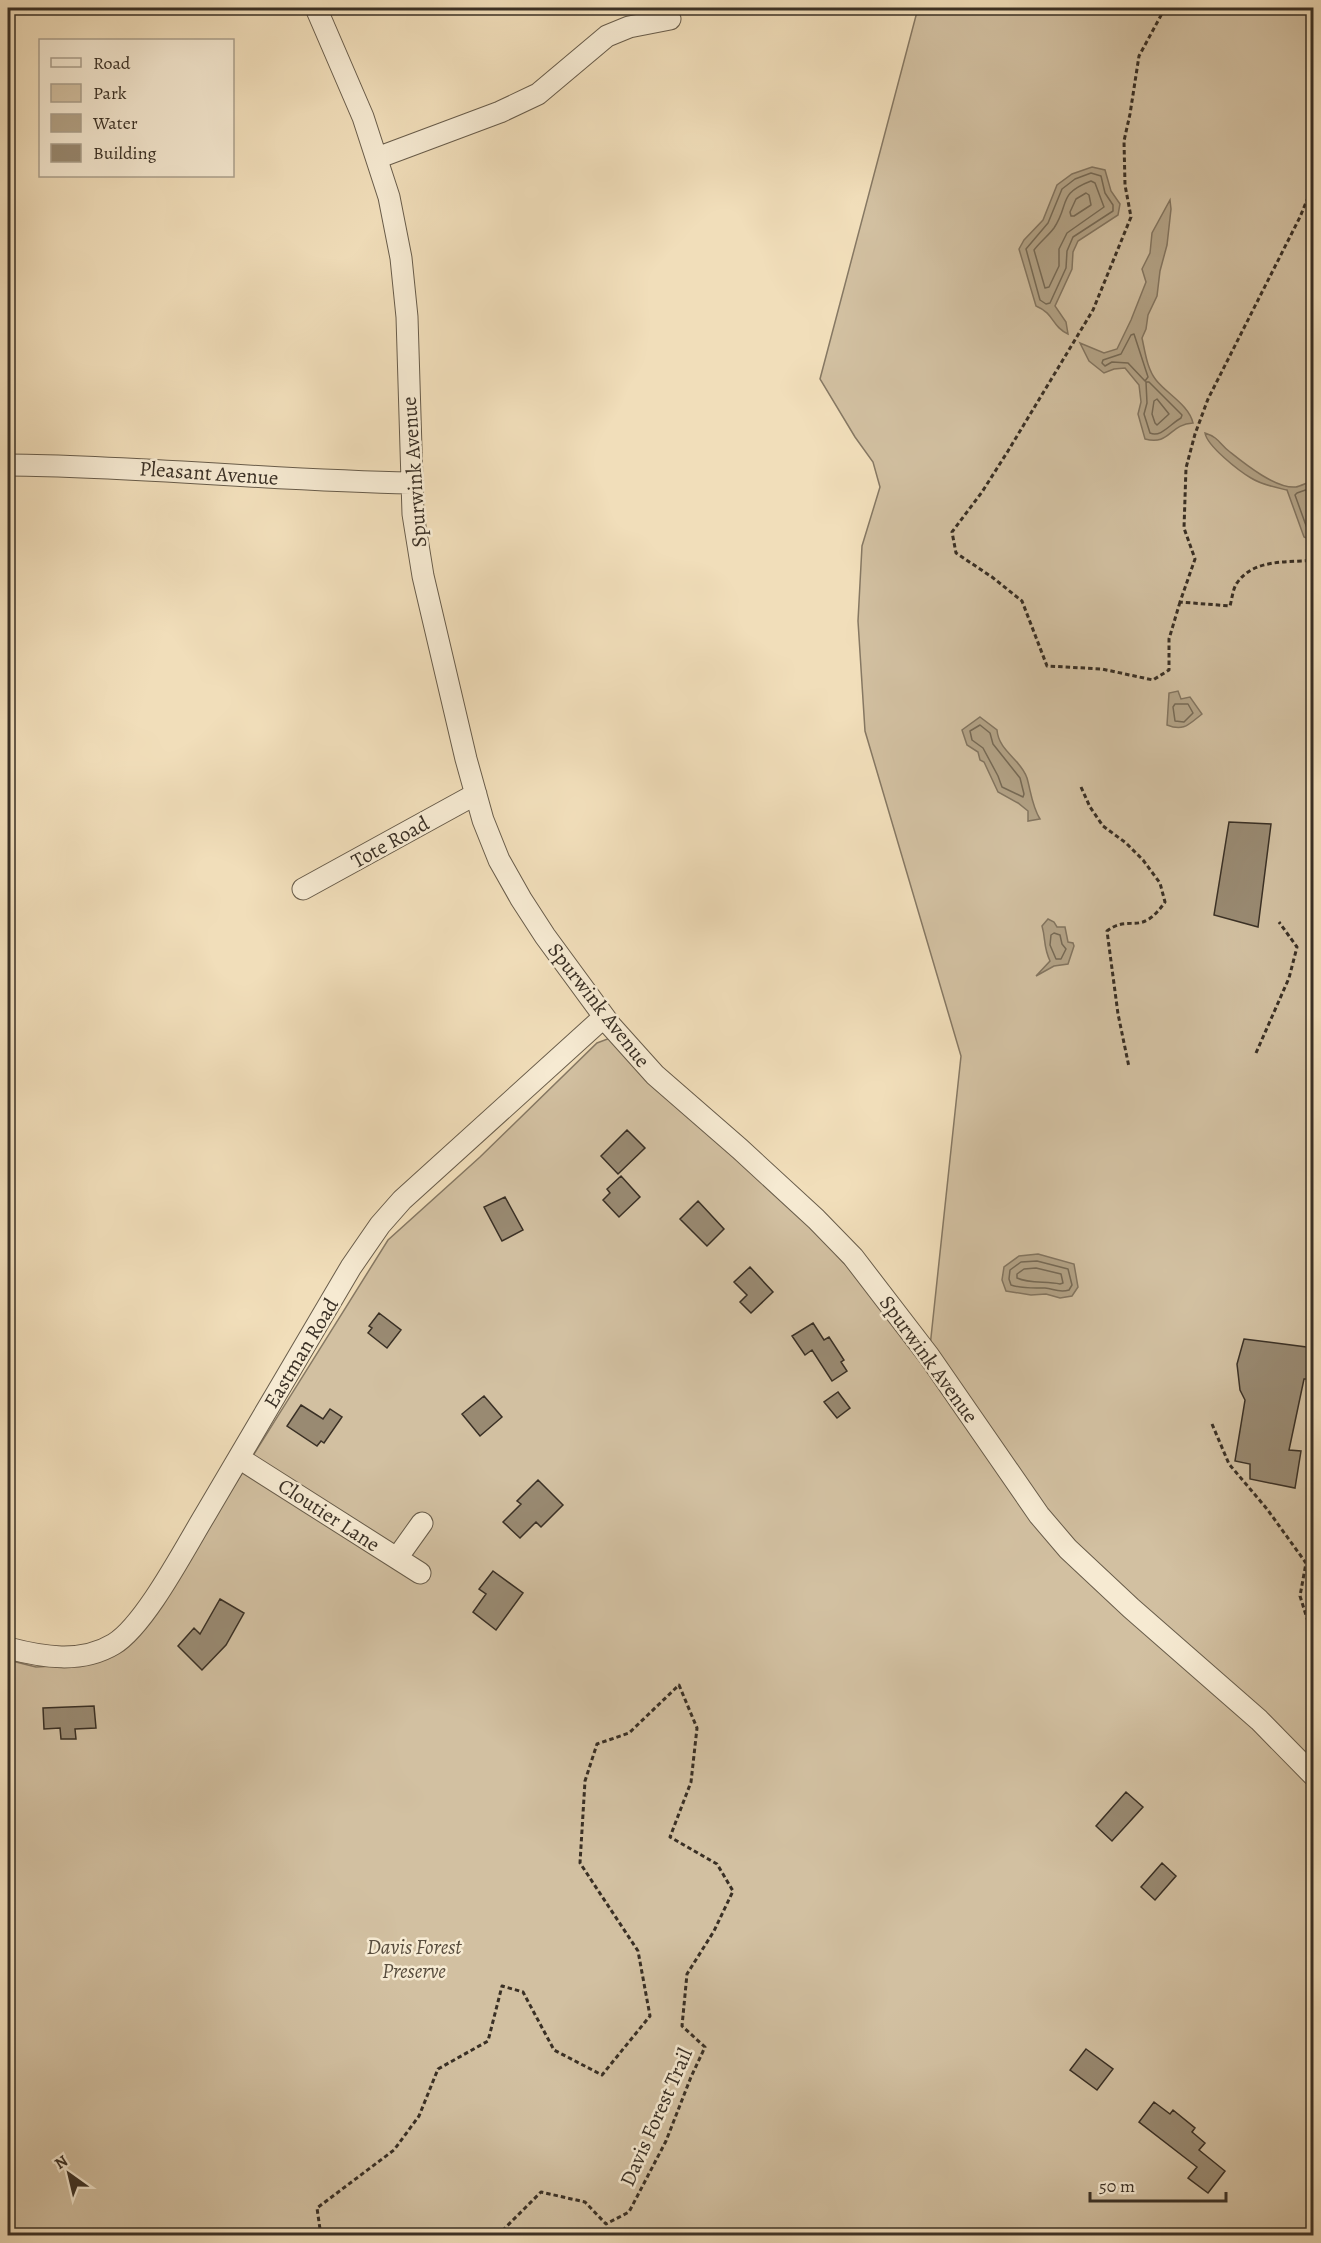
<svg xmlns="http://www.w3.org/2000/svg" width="1321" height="2243" viewBox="0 0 1321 2243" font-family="Alegreya,serif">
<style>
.green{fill:#d2c0a1;stroke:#867863;stroke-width:1.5}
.water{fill:#b3a387;stroke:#837560;stroke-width:1.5}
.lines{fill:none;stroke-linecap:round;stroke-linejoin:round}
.shore{stroke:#766a56;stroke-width:1.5}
.building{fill:#998a72;stroke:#3a3025;stroke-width:1.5}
.minor-casing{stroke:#685c4a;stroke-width:23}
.path{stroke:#3a3025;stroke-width:3;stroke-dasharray:4.5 3;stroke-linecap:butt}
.minor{stroke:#f6ead2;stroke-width:21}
.labels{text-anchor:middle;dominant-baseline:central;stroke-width:5;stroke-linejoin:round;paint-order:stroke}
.street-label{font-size:21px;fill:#3a3025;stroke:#f6ead2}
.park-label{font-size:21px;font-style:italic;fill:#584d3e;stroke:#f6ead2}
</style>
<rect width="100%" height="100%" fill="#f1deba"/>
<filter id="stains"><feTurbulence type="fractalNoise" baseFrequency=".00333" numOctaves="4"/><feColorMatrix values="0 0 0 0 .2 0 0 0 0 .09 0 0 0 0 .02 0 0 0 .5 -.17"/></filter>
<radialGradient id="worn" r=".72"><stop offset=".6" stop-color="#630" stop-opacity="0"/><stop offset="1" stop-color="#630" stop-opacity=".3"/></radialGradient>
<path class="green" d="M918,8h395v2227l-1305,1v-576l28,7 35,-2 78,-43 239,-382 92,-83 117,-114 13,-5 203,191 116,127 32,-300 -96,-325 -7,-110 4,-75 18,-59 -7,-25 -18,-25 -35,-58z"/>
<path class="water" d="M1092,167l13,3 6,21 9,13 -2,11 -40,26 -5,11 -1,17 -17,37 11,16 2,12c-17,-8 -13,-20 -32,-28l-17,-57 5,-9 19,-20 14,-35 15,-11z
M1170,200l1,9 -4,36 -7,26 -3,25 -9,19 -2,14 -4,9c3,13 5,31 14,42 11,14 33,25 37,43 -24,1 -23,23 -48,16l-7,-25 3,-12 -2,-17 -14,-17 -11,1 -10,4 -15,-12 -9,-18 24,10 13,-4 14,-29 15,-38 -4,-13 8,-16 2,-20z
M1205,433c15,5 14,11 25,19 15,12 46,37 66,35 5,-1 12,-5 17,-6v60l-9,-4 -17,-47c-13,-3 -25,-5 -36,-12 -12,-7 -44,-32 -46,-45z
M1178,691l3,8 9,-2 12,17c-13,10 -18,18 -35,11l2,-32z
M980,717l17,13c2,22 24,29 30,48 4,14 5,28 13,41l-12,2v-10l-10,-8 -20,-11 -14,-30 -4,-2 -2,-8 -11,-7 -5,-15z
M1048,919l6,3 3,5h8l3,15 5,1 1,3 -6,18 -14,2 -18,10 14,-15c-7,-15 -4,-21 -8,-35z
M1038,1254l36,10 4,23 -6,9 -12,2 -14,-4 -15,1 -25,-4 -4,-11 2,-13 15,-11z"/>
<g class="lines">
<path class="shore" d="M1091,173l10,3 4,17 8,12v6l-40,26 -6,14 -1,17 -16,35 -4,1 -6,-4 -14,-51 22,-26 14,-34 13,-10z
M1091,181l4,2 9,24 -37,26 -8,16v17l-10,21 -4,1 -11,-38c6,-8 14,-14 20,-22 16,-24 3,-34 37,-47z
M1086,193l3,2 2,10 -17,11h-3l-1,-4 6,-13z
M1134,334l14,43 -3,4 -17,-18 -16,-1 -7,4 -3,-3 1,-3 18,-6 10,-19z
M1146,382h3l33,33 -1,3c-11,6 -20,20 -31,15l-6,-19 3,-11z
M1157,399l12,15 -12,11 -2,-2 -3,-9 2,-13z
M1314,487l-17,6 -2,2 13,36 6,3
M1175,704h13l5,9 -9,9 -9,-1 -2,-14z
M980,725l10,8 3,11 27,34 4,16 -1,3 -21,-10 -4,-11 -15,-28 -11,-8 -2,-9z
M1054,933l6,2 2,9 4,5 -5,10h-5l-6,-14 1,-10z
M1037,1261l31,8 4,16 -3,5c-10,3 -15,-1 -24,-2 -12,0 -22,1 -34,-3l-2,-6 1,-9 11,-8z
M1036,1268l25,6 2,9 -3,1c-14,-3 -30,0 -43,-6v-4l7,-5z"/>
</g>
<path class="building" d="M1229,822l42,2 -13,103 -44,-12z
M627,1130l18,18 -27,26 -17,-18z
M621,1176l19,21 -21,20 -16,-17 7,-7 -3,-4z
M505,1197l18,33 -21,11 -18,-34z
M698,1201l26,28 -17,17 -27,-27z
M750,1267l23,25 -22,21 -11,-11 7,-7 -13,-13z
M379,1313l22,17 -14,18 -19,-15 4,-5 -3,-2z
M813,1323l11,17 5,-3 15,23 -3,2 6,9 -15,10 -20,-31 -7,5 -13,-19z
M1244,1339l70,9v31h-10l-15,71 12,1 -6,37 -45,-9v-15l-15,-3 10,-61 -5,-10 -3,-26z
M838,1392l12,16 -13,10 -13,-16z
M484,1396l18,21 -22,19 -18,-22z
M301,1405l22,14 7,-10 12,8 -18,26 -3,-2 -4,5 -30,-20z
M538,1480l25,25 -22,22 -5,-5 -16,16 -17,-16 18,-18 -4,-3z
M493,1571l30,22 -27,37 -23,-18 13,-18 -7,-5z
M220,1599l24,14 -18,32 -24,25 -24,-24 16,-18 6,6z
M94,1706l2,22 -21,1 1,10h-15l-1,-11 -16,1 -1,-21z
M1126,1792l17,15 -31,34 -16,-15z
M1162,1863l14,13 -21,24 -14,-13z
M1086,2049l27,20 -16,21 -27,-20z
M1154,2102l16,12 3,-4 22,18 -3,4 13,11 -6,7 26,21 -17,22 -20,-15 9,-11 -58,-45z"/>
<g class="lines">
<g class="minor-casing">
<path id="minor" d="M316,8l47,109 26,80 12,61 6,59 6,197 10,62 43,183 17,61 16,40 22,39 24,37 66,90 44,49 85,74 76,70 37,38 76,99 110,159 29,34 63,59 128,112 55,56
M377,158l123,-46 38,-18 69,-58 22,-9 41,-8
M8,465c134,1 268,16 403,18
M303,889l173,-95
M239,1458l181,115
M397,1558l25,-35
M8,1648c34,9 73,16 106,-4 31,-19 71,-96 91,-129 49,-83 97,-165 146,-248l29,-42 22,-25 202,-183"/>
</g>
<path class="path" d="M1165,8l-26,48 -9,58 -6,27 1,44 6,32 -38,93 -85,141 -26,41 -30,40 4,21 36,24 30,24 25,65 55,3 51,11 16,-10v-31l11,-37
M1314,183l-14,34 -92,182 -13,35 -9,34 -2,60 11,31 -15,43 50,4c2,-7 3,-18 7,-23 17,-25 51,-20 77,-23
M1081,787l9,20 13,19 23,17 17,17 17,23 5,19c-25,36 -34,11 -58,29l11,83 11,53
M1256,1053l33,-75 8,-31 -18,-25
M1212,1424l17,40 38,45 39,54 -6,33 14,45
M321,2236l-4,-28 77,-58 25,-34 19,-47 50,-28 14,-55 21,6 31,58 48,25 48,-59 -12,-65 -58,-88 5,-82 12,-37 32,-11 50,-48 18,43 -6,54 -21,55 47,27 16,27 -19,40 -27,43 -5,52 23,21 -14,30 -25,64 -37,71 -23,12 -21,-22 -44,-10 -44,44"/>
<use href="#minor" class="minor"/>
</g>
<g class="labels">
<g class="street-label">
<text transform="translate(414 472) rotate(-94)">Spurwink Avenue</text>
<text transform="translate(209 473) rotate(4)">Pleasant Avenue</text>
<text transform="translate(390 842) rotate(-29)">Tote Road</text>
<text transform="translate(599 1005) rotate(52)">Spurwink Avenue</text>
<text transform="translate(301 1353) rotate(-59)">Eastman Road</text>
<text transform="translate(929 1359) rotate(54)">Spurwink Avenue</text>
<text transform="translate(329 1515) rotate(33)">Cloutier Lane</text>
<text transform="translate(656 2117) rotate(-66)">Davis Forest Trail</text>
</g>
<g class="park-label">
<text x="414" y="1947">Davis Forest<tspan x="414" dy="24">Preserve</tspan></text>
</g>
</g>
<rect width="1321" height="2243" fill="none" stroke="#f1deba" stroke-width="30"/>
<rect x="9" y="9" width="1303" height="2225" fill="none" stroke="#3a3025" stroke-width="3"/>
<rect x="15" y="15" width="1291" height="2213" fill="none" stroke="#3a3025" stroke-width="1.5"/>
<rect x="39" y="39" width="195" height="138" fill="#f6ead2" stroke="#aba08d" stroke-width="1.5"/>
<rect x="51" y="58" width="30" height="9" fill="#f6ead2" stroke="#aba08d" stroke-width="1.5"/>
<text x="93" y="69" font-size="18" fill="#3a3025">Road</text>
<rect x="51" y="84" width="30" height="18" fill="#d2c0a1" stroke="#aba08d" stroke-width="1.5"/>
<text x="93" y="99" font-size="18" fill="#3a3025">Park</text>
<rect x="51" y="114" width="30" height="18" fill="#b3a387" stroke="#aba08d" stroke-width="1.5"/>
<text x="93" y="129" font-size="18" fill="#3a3025">Water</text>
<rect x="51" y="144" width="30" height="18" fill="#998a72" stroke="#aba08d" stroke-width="1.5"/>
<text x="93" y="159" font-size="18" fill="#3a3025">Building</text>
<g transform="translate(69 2174) rotate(326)" stroke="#f6ead2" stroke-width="4.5" paint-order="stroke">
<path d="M0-4.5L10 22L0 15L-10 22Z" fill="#3a3025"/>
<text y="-9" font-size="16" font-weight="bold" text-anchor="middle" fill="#3a3025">N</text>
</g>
<path d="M1090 2192v9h136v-9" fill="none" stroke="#3a3025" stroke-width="3"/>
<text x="1099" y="2192" font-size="18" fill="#3a3025" stroke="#f6ead2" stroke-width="4.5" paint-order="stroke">50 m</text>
<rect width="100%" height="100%" filter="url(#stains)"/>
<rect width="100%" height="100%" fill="url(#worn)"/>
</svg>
